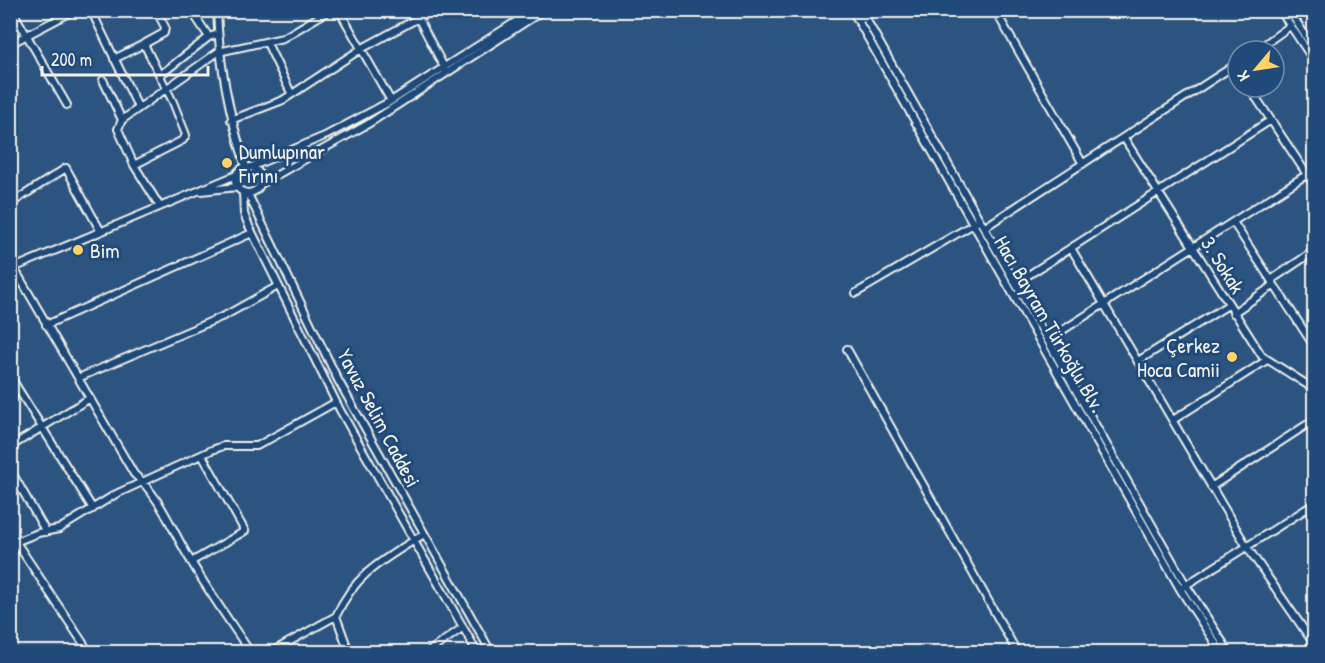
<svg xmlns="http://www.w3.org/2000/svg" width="1325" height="663" viewBox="0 0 1325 663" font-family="'Patrick Hand',sans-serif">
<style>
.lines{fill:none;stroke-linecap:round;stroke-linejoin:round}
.minor-casing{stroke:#f4f1e8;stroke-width:10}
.minor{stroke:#1f4a7a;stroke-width:6}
.poi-dot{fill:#ffd166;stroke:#1f4a7a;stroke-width:2}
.labels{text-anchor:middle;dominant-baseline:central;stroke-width:6;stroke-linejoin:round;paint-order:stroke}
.poi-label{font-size:21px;fill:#f4f1e8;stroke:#1f4a7a;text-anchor:start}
.street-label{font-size:21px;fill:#f4f1e8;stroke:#1f4a7a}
</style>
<rect width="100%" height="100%" fill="#2c5481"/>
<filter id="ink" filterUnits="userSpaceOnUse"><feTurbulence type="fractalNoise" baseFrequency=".0167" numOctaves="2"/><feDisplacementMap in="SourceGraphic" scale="12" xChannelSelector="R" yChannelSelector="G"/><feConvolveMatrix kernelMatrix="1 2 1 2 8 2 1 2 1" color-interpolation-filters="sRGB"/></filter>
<g filter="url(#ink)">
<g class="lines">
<g class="minor-casing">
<path id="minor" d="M12,10l55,95
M91,10l47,97
M217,10c2,55 12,105 29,157
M339,10l52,91
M414,10l32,61
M852,10l328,579 41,63
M861,10l325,575 43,67
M995,10l88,154
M1280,10l34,51
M1289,10l25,39
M195,16l14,21
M863,18l12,-8
M267,43l24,50
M10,44l65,-34
M144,44l20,-11 1,-6 -9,-17
M1255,51l35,-25
M114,59l30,-15 29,58 13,33 -3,5 -49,25
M160,75l49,-38 9,-3
M103,80l19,40
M1249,87l65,98
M231,120l52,-20 78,-51 72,-39
M1124,138l138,218 52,33
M235 180a13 13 0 1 1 26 0a13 13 0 1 1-26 0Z
M251,167l76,-32 64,-34 143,-91
M261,184l107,-60 176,-114
M201,191l36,-4
M243,193l1,21 5,12 91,184 137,242
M248,194l90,186 153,272
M10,204l56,-36 34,62
M159,205l-25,-40 -16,-36 4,-9 96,-68 65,-14 47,-28
M1233,222l81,124
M985,227l253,-164
M1071,248l176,299 67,97
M10,261l124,213c28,24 39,59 58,89 18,31 39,60 58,89
M11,269l225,-94
M1271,280l43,-29
M1016,283l255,-163
M856,293l121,-71
M1233,313l41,-28
M46,325l206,-92
M1049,339l265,-169
M847,349l170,303
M1138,361l90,-56
M10,376l83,133
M78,378l148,-63 52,-29
M1173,420l94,-60
M10,447l80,-49
M10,469l36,63
M1211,487l103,-67
M16,542l73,110
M10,544l28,-11 21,-4 57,-35 96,-44 11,-4h34l79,-44
M191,562l54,-31 -43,-76
M1183,587l131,-83
M271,652l65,-36
M349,652l-13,-36c20,-44 49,-57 88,-82
M428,652l34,-24
M1303,652l11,-9"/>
</g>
<use href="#minor" class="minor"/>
</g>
</g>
<g class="poi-dot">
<circle cx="227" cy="163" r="6"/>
<circle cx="78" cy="250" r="6"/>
<circle cx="1232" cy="357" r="6"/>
</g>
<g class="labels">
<g class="poi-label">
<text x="239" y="151">Dumlupınar<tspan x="239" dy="24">Fırını</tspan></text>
<text x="90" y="250">Bim</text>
<text x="1220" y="345" text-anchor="end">Çerkez<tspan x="1220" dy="24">Hoca Camii</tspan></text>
</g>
<g class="street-label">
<text transform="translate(1223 265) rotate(58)">3. Sokak</text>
<text transform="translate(1050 324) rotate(60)">Hacı Bayram Türkoğlu Blv.</text>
<text transform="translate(379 418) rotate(62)">Yavuz Selim Caddesi</text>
</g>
</g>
<rect width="1325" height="663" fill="none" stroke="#1f4a7a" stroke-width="36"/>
<rect x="18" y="18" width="1289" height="627" fill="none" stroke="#f4f1e8" stroke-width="2" filter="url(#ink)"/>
<g transform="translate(1256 69) rotate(241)"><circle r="28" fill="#1f4a7a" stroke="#748da6" stroke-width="1.5"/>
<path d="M0-4.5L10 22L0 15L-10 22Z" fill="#ffd166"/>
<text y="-9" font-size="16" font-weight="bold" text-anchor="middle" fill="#f4f1e8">K</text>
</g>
<path d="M42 66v9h166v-9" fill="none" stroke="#f4f1e8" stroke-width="3"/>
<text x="51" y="66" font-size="18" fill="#f4f1e8" stroke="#1f4a7a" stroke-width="4.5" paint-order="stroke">200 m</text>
</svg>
